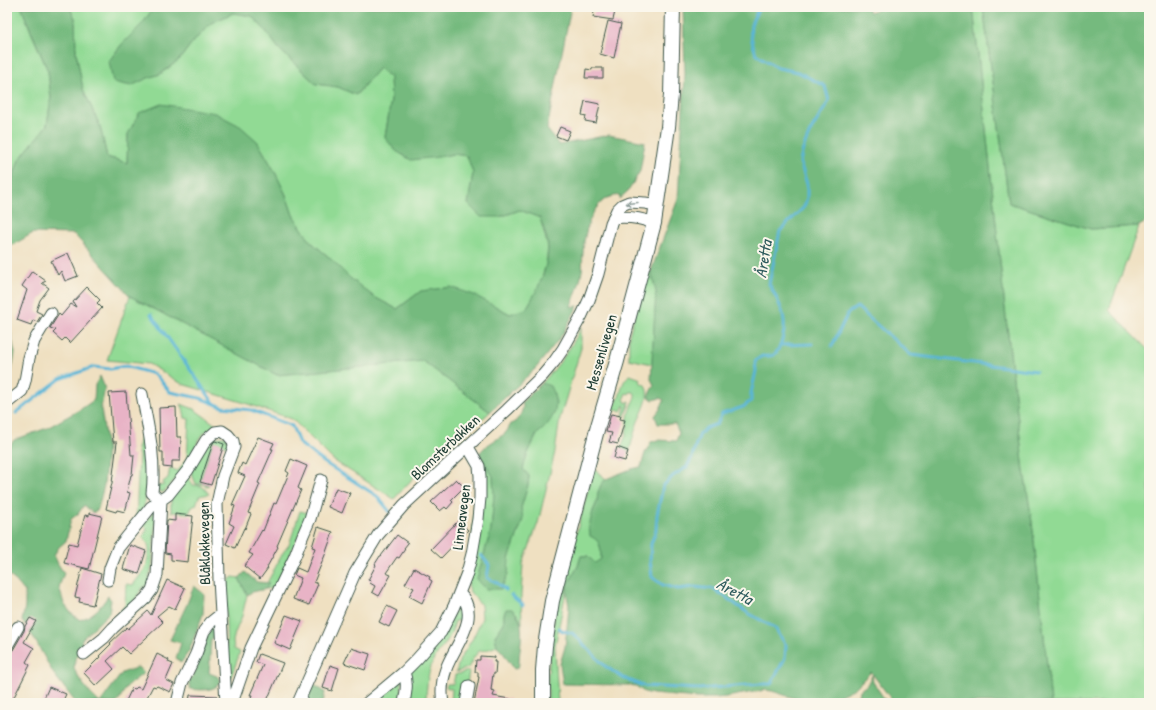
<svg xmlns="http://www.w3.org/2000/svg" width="1156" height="710" viewBox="0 0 1156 710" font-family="'Patrick Hand',sans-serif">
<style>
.green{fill:#91da94;stroke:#588c64}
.forest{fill:#74ba7e;stroke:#4a7c59}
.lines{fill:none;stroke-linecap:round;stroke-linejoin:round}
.stream{stroke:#59b5d7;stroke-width:3}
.building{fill:#e8b3c6}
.minor-casing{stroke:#3e5549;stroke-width:13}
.major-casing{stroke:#3e5549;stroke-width:16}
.minor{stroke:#fff;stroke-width:11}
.major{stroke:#fff;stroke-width:14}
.oneway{stroke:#8f9e9a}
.labels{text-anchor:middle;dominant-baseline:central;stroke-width:4;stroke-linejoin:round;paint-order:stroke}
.street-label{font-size:15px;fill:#1f3d34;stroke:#fbf7ec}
.water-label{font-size:16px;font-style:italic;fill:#2e5b5d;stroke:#fbf7ec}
</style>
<rect width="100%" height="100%" fill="#fbf7ec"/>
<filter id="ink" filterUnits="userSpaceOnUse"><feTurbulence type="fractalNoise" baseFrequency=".025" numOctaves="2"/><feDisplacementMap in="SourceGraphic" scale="8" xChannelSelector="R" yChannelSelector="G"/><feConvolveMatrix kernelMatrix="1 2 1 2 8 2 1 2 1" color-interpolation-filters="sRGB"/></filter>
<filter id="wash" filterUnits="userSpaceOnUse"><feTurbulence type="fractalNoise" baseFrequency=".012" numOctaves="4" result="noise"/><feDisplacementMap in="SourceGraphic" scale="16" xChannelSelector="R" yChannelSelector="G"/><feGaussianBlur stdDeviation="0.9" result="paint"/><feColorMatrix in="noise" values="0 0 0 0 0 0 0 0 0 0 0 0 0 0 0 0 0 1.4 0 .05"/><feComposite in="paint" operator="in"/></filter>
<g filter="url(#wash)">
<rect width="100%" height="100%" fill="#efe0c1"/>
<path class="green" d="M7,7h14l1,1 9,24 17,39 3,27 -4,27 -28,35 -12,35z
M69,7h85l-11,16 -21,21 -13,17 39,17 12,-4 19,-14 12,-16 20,-21 22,-10 19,3 13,14 14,19 37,35 22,3 18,8 23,-27 11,9 1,23 -6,37 53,20 15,-3 15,2 5,17 -5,31 32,13 20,-7 20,8 8,29 -2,17 -7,23 -13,22 -16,5 -15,-8 -74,-15 -24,18 -23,-12 -24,-19 -20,-20 -20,-17 -17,-26 -7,-20 -12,-25 -17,-29 -129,-7 -1,29 -20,-6 -7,-31 -17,-37 -7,-37 -1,-34z
M973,7h10l26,196 82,26 48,-3 -30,84 40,41v352h-98l-19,-181 -8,-51 -18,-153z
M651,271l5,20 -4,73 -23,-5v-24l18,-61z
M130,296l147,79 146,-14 67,51 -41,36 -14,9 -9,7 -32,35 -61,-39 -41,-41 -47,-16 -63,-19 -33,-20 -42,-4z
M581,328v20l-21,70 -5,34 -17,71 -15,41 -2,31 1,29 -5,-10 -5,-5 -8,5v9l-9,13 2,10 -11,4 -7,1 -5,6 -6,11 -12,4 4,-13 13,-21 9,-20 -1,-13 -11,-13 -2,-8 12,-132 1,6 12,18 1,19 -3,35 -14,49 32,-20 14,-40 -2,-11 7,-23 1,-9 -6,-7 3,-12 12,-24 8,-7 8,-12 2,-11 -3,-11 -11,-9c17,-18 28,-33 39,-55z
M630,375l11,4 -1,3 5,3c7,12 -4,28 -8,39 -3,9 -5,18 -8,28l-8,-3c1,-5 4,-10 5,-15 2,-10 1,-18 5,-28 2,-6 6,-9 3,-14h-4l-1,2 -3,-1 -2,5 2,5 4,-2 -5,15h-2l2,-10 -1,-1 -3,6 -6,-1 -3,3h-3l-3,7 2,-12c1,0 6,-3 6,-3 9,-8 5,-23 16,-30z
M181,404l13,5 22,16 -12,8 -5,7 -18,33 -17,19h-3l-2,-1 -2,-5 7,-1 -1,-3 5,-4 2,-10 8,3 9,-13 2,-39 -4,-1 -2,-10z
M143,426l5,29 1,22 -5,30 -5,10 -3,2 3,-63 -2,-7z
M217,437h9l3,10 -16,-6 -13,41 9,3 -2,1 -4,-2h-7l-5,-12 14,-26z
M595,470l11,9 -5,6 -3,7 -1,10 -4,9 4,28 4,10v10l-5,5 -8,-8h-7l-3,10 -11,20 -12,60 3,57h-10v-29l7,-61 37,-138z
M188,476l5,9 9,1 7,8 -10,2 -3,9 -4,2 -3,6 -18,-1v-16z
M154,511l2,2 -4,54 -3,10 1,7 -8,4 -9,15 -13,13h-3l8,-11 1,-21 7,1 13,-18 3,-16 -1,-7 -5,-7 4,-8 -3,-5z
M300,511l8,2 -29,68 -6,7 -7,1 3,-6h-2l17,-32 5,-6z
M233,577l6,1 8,17 -5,21 -7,17 -2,8 1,8 6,3 -12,34 -2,-64v-34l3,-8z
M462,606l2,14 -9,1c-2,8 -5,16 -10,23 -2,4 -6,6 -8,10 -9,12 -11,34 -11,49l-17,-1 1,-30 48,-64z
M468,671l1,1 -5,31h-13l1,-14 -6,-2 1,-3h6l2,-9z
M402,678l-1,25h-15l1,-2 -3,-1 -2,3 -3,-3 3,-5z"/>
<path class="forest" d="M21,7h48l6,11 1,34 7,37 17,37 7,31 20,6 1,-29 11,-21 22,-9 54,9 25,13 17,15 17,29 12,25 7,20 17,26 20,17 20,20 24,19 23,12 24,-18 30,-4 23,8 36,19 16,-5c11,-18 22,-39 22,-61 0,-8 -5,-21 -8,-30l-20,-8 -21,7h-18l-13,-13 5,-31 -6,-17 -14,-2 -15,3 -27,3 -15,-9 -11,-13 6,-38 -1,-23 -11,-9 -23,27 -18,-8 -22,-3 -37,-35 -14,-19 -13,-14 -19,-3 -22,10 -20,21 -12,16 -19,14 -12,4 -17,8 -18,-4 -4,-21 13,-17 21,-21 11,-16h417l-24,122 12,16 50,-10 36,7 -5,29 -11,19 -10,9 1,-4c-4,1 -9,1 -13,3 -17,10 -23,36 -24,55 -1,6 0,12 -1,18 -2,13 -7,24 -11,36l7,-1 -16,29 -26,33 -46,44 -67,-51 -146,14 -147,-79 -56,-62 -41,-1 -25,15 -1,5v-58l12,-35 28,-35 4,-27 -3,-27z
M683,7h183l4,5 14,-5h89l33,311 18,153 8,51 19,181h-157l-23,-31 -16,16 -23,11 -11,3h-8l-16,-3 -25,-8 -7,-1 -39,7 -11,1h-17l-45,-4 -9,-2 -8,-6 -8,-1 -65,-1 -3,-20 5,-17 3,-29 1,-12 -2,-11v-9l11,-20 3,-10h7l7,7 6,-4c0,-12 0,-18 -11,-23l-1,-10 4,-15 4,-9 1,-10 3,-7 5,-6 25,-10 10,-2 4,-14 6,-11 6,-2 19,1 3,-8 -4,-9h-17l-3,-8 5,-7 4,-9 -4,-2 -7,2 -5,-4 6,-11 -3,-6 5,-88 -5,-20 27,-72 7,-125z
M983,7h166v213l-10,6 -48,3 -82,-26z
M7,315l8,38 -6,32 -2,1z
M100,376l5,12 -4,20 6,41 -3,36 -6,24 -5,4 -9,-8 -6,9 -7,5 -5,22 -7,6 -5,8 4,9 6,9 -5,14 5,17 8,10 8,6c15,-6 19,-11 28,-24l3,4 -2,13 -27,26 -2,11 -5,9 -1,10 6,11 10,13 10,10 22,-30 16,-6 6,6 -17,13 -10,17h-41l-23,-30 -19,-35 -12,-17 3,-15v-14l-9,-11 -9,-7v-124l7,-10 33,-12 34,-19 13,-9 1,-15z
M542,383l8,3c8,15 8,26 -4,40 -2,3 -6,5 -9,8 -6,11 -11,22 -14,35l6,7 -1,9 -7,23 2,11 -14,40 -1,15 -7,15h-15l-9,-10 14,-49 3,-35 -1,-19 -12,-18 -1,-6 6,-6 17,-11 4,-4 4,-7 5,-3 5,-7 2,-7 -1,-5z
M245,572l12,10 12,1 -3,6 -14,3 -5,3 -8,-17z
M194,586l10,8 -1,20 -14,37 -8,12 -5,-5 5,-15 -11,-3 17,-36z
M506,609h6c16,15 7,34 7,55l-1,4 -4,1 -10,-15 -7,-8 -2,-10 9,-13v-9z
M213,626h4l2,5 -8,9 -2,33 8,3 3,3v4c-7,9 -20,7 -30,6 -4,-8 5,-15 7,-23 2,-5 1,-10 3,-15 2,-10 8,-17 13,-25z
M872,675l1,7 14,21h-41l13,-7 1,-6 7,-5z
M313,684l12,8 -2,11h-18z"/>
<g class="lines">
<path class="stream" d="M151,314l62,88
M781,345l31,-1
M832,346l16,-33 9,-6 54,48 125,16
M16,413l44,-34 34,-12 16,2 15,-3 29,8 7,7 9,11 30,6 23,9 28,3 41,16 7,17 26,20 52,33 13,16
M481,555l8,10 -2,13 9,4 10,8
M511,595l12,10
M559,628l4,3 9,2 6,5 9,10 18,18 18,12 21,8 54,3 63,-5h10l14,-26 1,-13 -11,-17 -27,-15 -34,-24 -20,-2 -16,2 -15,-4 -11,-8 -2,-16 1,-17 5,-14 1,-15 6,-29 10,-10 14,-9 5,-10 4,-13 4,-10 6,-6 11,-4 5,-10 21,-7 8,-6v-8l5,-22 -1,-10 7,-5c11,1 14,0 18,-11 10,-23 1,-40 -11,-61l11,-53 24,-24 3,-9v-14l-7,-22 3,-13 7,-17 19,-31 -4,-15 -27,-14 -20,-4 -22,-14c-3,-10 -8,-22 -4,-32 2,-5 5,-9 7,-15"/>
</g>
<g id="blocks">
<path class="building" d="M595,7h21l-3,13 -20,-3z
M608,21l13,3 -7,34 -14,-4z
M592,68h11v10h-18l1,-9 6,1z
M585,101l15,3 -4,19 -11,-2 1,-5 -4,-1z
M560,127l10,4 -4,9 -10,-4z
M68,253l10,23 -13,5 -4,-10 -3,4 -7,-14z
M32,271l14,10 -4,2 7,5 -9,12 -4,11 6,3 -5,8 -4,-2 -2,5 -14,-5 10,-30 -5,-4z
M87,287l13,13 -3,3 5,5 -32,35 -5,-5 -3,3 -9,-8 3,-3 -6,-2 7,-11 2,-3 2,2 10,-12 5,3 -3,-5z
M126,392l5,63h3l-2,20h-1l-4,17 3,1 -5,19 -8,-2 -1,2 -10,-3 6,-26 5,-41h-4l-4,-49z
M176,407l1,30h4l-1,24h-8v7l-9,-1v-15h-3l-1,-44z
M611,414l10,2 -1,3 5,1 -7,24 -9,-2 3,-9 -6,-1z
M258,437l16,6 -3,6h2l-15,34 2,1 -12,29 3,1 -6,15 -1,-1 -9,20 -9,-4 8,-18 -5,-3 6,-17 -3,-1 13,-29 -7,-3 4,-10 3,2z
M215,441l9,3 -13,41 -11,-3 13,-39z
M617,447l11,4 -3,10 -11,-3z
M291,459l16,7 -9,22 3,2 -24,56 1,1 -11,20 1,1 -8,11 -16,-13 9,-11 -4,-2 13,-23 1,1 11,-28 2,1 13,-31 -3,-2z
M456,479l8,8 -13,13 2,2 -6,7 -2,-2 -5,4 -9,-9z
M336,488l14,5 -8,20 -14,-6z
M89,513l13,3 -13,53 -25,-6 5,-20 8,2 8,-30 4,1z
M175,514l18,2 -5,46 -17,-2v-6l-6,-1 2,-33 8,1z
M458,521l10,9 -27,28 -10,-9z
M318,527l15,5 -8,23 -11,27 4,2 -9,21 -16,-6 8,-21 -7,-3 3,-7 9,4 9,-24 -3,-1z
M397,535l11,8 -4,5 1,1 -6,9 -2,-1 -11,16 5,2 -12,21 -7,-4 3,-6 -5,-3 1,-2 -3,-1 8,-15 -1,-1 5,-8h1z
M130,545l16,6 -7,23 -16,-5z
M82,568l19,6 -8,31 -14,-3 1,-4 -5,-1z
M414,568l16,9 -1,2 3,2 -10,22 -13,-7 5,-8 -9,-4z
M167,580l18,8 -10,21 -6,-3 -12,10 6,6 -34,32 -7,-7 -15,14 7,8 -18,17 -12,-13 16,-16 -1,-1 12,-12 -1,-1 17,-16 1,2 20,-18 3,4z
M387,606l10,5 -8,16 -10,-5z
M286,615l16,6 -12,29 -16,-7z
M30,618l6,3 -12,21 10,6 -8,14 4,3 -19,38h-4v-50l3,-1 3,-2 11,-19 1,-5z
M351,648l19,6 -5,16 -21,-7z
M157,654l12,6 -1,2 5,2 -7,16 8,4 -4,8 -13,-6 -1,1 -3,-1 -9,17h-19l7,-15 3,1 2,-2 4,2z
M259,654l24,9 -17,40h-17l3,-8h-2l13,-30 -7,-3z
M480,656l15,1 -1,5h2l-1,12h-2l-2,16 4,1 -2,5 17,3v4h-36l5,-26h-1v-5h-3l1,-12h4z
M330,665l9,3 -7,23 -9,-3z
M49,687l17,7 -4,9h-20z
M190,695l27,1v7h-28z"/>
</g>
</g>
<g filter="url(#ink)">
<use href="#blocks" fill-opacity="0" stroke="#3e5549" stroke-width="1"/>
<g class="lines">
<g class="minor-casing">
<path id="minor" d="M613,218c15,-2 27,0 41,5
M7,403l15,-12 3,-10 4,-23 5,-17 17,-28
M108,580l2,-12 8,-20 33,-41 17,-12 20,-25 18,-30 9,-8 7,-1 6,4 5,6 1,6 -11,29 -6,28 2,75 7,124
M7,646l11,-19
M84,654l20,-16 9,-10 33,-30 6,-8 5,-15 4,-74 -9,-8c4,-34 -4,-66 -10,-99
M177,703l5,-20 14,-29 8,-23 7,-9 10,-8
M232,703l19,-55 44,-92 8,-21 7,-16 11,-39
M298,703l57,-130 23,-38 26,-30 103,-95 36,-35 11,-13 9,-13 19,-34 7,-15 9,-26 13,-51 6,-13 5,-5 7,-3 16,1 12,2
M367,703l37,-31 13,-13 24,-27 13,-26 13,-33 5,-19 6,-35 2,-21v-22l-1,-10 -11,-19
M404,703c2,-11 4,-20 0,-31
M443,703c-2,-11 -1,-23 3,-34 8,-23 37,-53 13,-76
M466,703l3,-17"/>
</g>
<g class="major-casing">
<path id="major" d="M543,703v-33l2,-24 7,-45 46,-175 19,-65 37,-138 14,-96 3,-32 2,-88"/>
</g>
<use href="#minor" class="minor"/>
<use href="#major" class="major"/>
</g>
<defs><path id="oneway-shaft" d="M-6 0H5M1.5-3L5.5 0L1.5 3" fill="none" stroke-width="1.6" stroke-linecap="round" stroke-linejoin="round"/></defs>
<use class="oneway" href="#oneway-shaft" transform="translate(632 203) rotate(175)"/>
</g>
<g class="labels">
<g class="street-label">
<text transform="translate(601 352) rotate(-74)">Messenlivegen</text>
<text transform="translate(445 447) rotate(-43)">Blomsterbakken</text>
<text transform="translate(461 517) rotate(-83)">Linneavegen</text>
<text transform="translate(204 543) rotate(-91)">Blåklokkevegen</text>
</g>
<g class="water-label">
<text transform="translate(763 259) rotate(-81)">Åretta</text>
<text transform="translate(735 591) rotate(28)">Åretta</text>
</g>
</g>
<rect width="1156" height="710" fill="none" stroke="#fbf7ec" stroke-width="24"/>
</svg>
